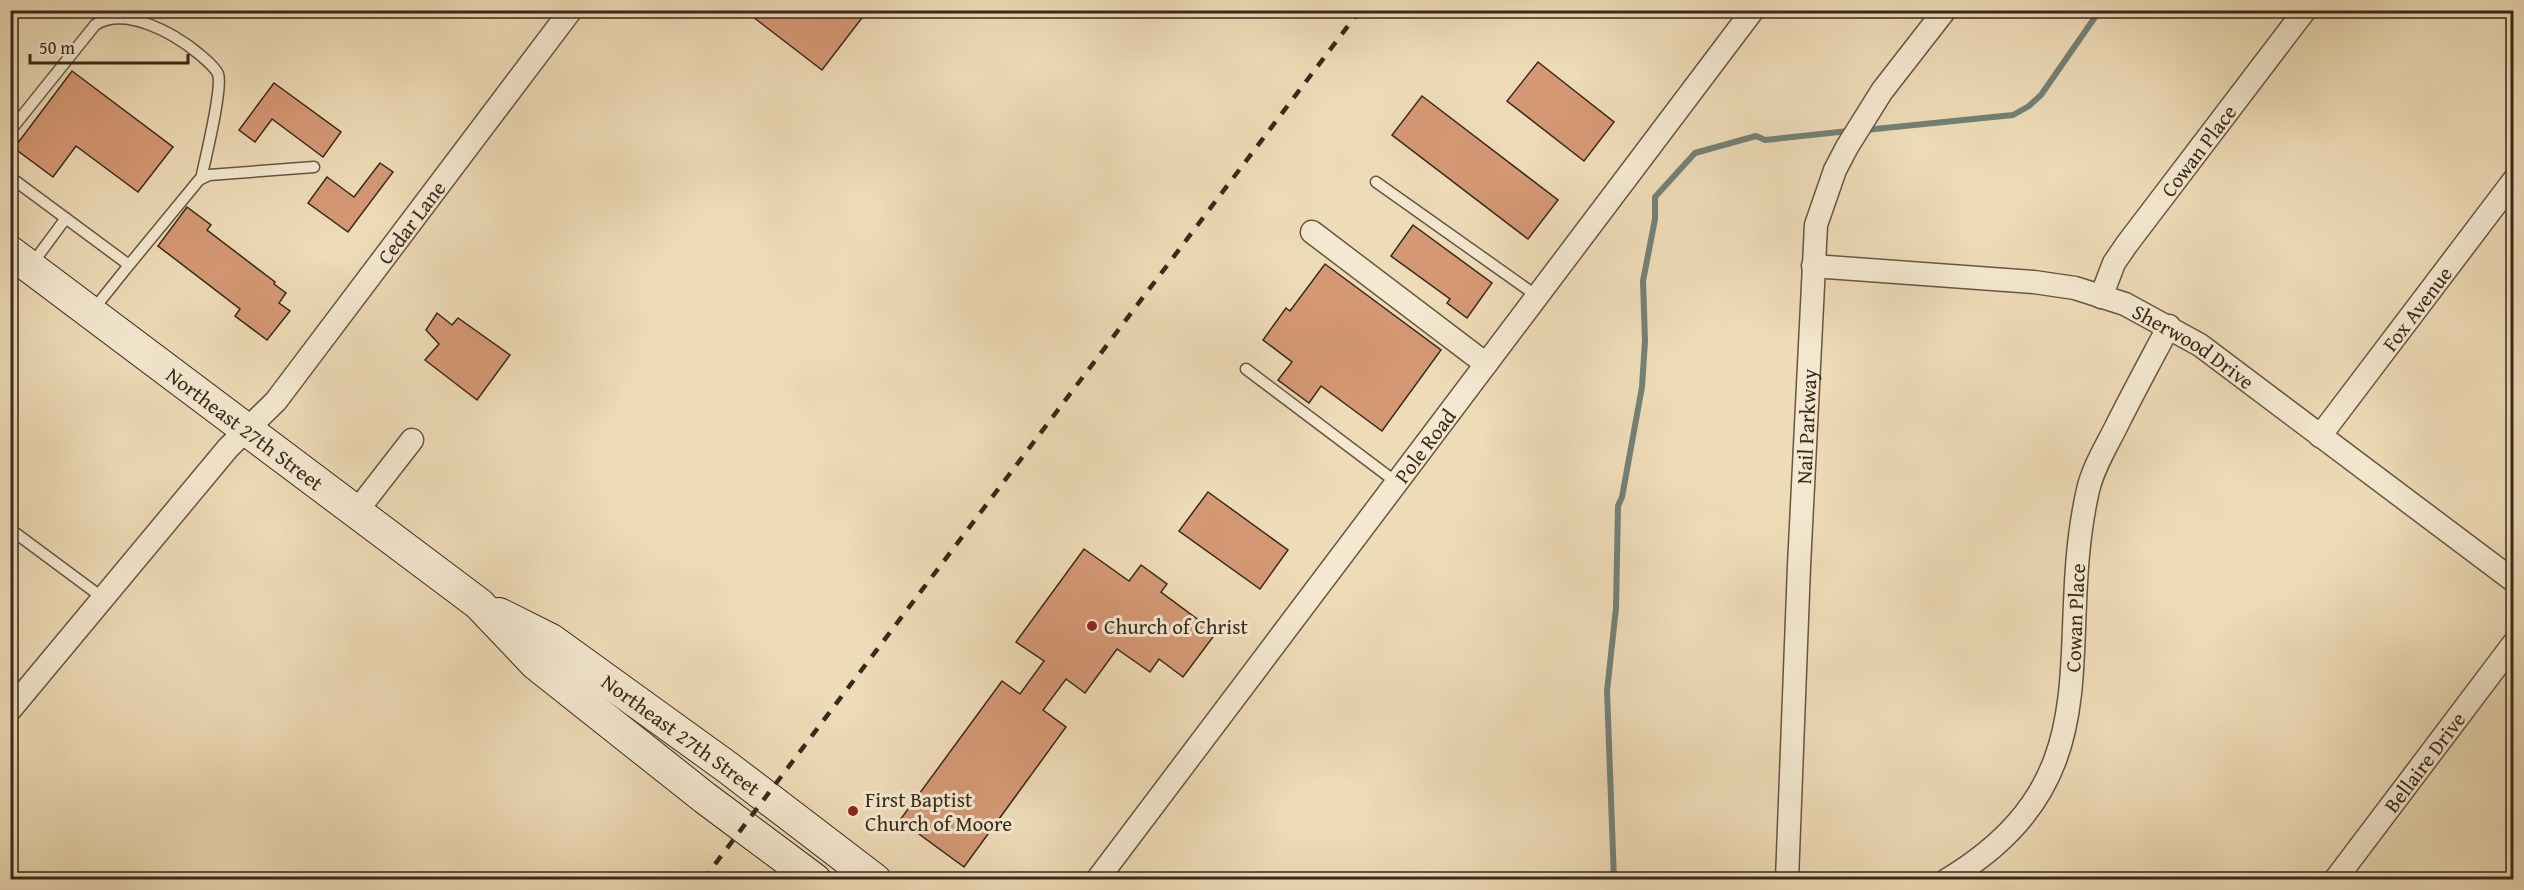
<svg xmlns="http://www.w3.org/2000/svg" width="2524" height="890" viewBox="0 0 2524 890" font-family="'Gentium Book Plus',serif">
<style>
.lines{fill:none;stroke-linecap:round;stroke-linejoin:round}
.stream{stroke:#738176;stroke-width:6}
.building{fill:#d59875;stroke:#38291a;stroke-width:1.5}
.service-casing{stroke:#665641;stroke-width:13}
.minor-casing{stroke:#665641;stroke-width:25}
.secondary-casing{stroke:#38291a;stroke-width:34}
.service{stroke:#f4e8d0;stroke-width:10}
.minor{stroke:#f4e8d0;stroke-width:22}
.secondary{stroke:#f4e8d0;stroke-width:32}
.rail{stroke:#38291a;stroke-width:4.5;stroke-dasharray:10 10;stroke-linecap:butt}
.poi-dot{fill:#8f2418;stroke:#f4e8d0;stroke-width:2}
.labels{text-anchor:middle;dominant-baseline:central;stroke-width:6;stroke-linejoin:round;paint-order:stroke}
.street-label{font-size:21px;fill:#38291a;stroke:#f4e8d0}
.poi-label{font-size:21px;fill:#38291a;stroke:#f4e8d0;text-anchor:start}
</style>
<rect width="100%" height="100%" fill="#eedbb7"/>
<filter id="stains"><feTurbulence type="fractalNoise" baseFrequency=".00333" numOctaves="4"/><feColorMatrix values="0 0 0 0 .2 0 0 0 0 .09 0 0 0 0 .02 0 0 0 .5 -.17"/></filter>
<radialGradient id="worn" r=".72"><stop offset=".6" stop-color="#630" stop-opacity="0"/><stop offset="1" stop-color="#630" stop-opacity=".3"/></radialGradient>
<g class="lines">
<path class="stream" d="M1865,130l148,-15 16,-9 12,-11 59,-85
M1614,880l-7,-189 9,-83 2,-102 4,-9 20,-110 3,-46 -2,-60 12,-62v-22l40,-44 61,-17 9,4 84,-9"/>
</g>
<path class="building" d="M744,10h124l-46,60z
M1538,62l76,60 -30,39 -77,-60z
M72,71l101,76 -35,45 -62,-46 -23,31 -39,-29z
M274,83l67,49 -18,25 -51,-38 -17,23 -16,-12z
M1422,96l136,104 -30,39 -136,-104z
M380,163l13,9 -45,60 -40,-29 19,-26 27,20z
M187,207l24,18 -4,5 68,52 -1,2 12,9 -7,10 11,8 -23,29 -32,-24 5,-7 -82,-63z
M1413,225l79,58 -25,35 -20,-15 3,-4 -59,-43z
M1325,264l116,86 -59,81 -61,-45 -12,17 -31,-23 14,-18 -29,-22 23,-32 4,3z
M437,313l15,12 6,-7 52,37 -33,45 -52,-40 14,-16 -13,-14z
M1208,492l80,58 -28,39 -81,-58z
M1084,549l45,32 12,-16 26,19 -6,8 55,41 -33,44 -24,-18 -9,13 -33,-23 -32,44 -19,-14 -23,31 23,17 -102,140 -64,-47 102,-139 18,13 24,-33 -28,-19z"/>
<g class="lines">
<g class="service-casing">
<path id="service" d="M10,131l85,-106c30,-20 80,9 104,29 6,5 16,13 19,20 5,14 -13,86 -17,105
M10,177l119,88 -36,45
M1376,182l161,114
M32,264l34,-46
M129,265l70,-85 10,-5 105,-8
M1246,369l150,113
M10,529l93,69"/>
</g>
<g class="minor-casing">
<g id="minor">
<path d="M1312,232l174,132"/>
<path id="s1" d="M1813,266l221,16 41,6 50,16 75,41 314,236"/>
<path id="s2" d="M2101,297l13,-34 13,-19 178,-234"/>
<path id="s3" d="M2320,436l194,-256"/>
<path d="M356,512l56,-72"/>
<path id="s4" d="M10,710l218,-262 48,-47 295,-391"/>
<path id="s5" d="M1097,880l656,-870"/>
<path id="s6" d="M1787,880l12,-314 17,-341 19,-55 12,-23 35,-56 63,-81"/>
<path id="s7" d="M1947,880c172,-104 105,-232 141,-390 5,-22 18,-43 28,-63 17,-34 35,-67 53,-101"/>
<path id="s8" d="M2335,880l179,-237"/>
</g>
</g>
<g class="secondary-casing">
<g id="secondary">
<path id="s9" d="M10,252l469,352 57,60 169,134 110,82"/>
<path id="s10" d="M499,614l52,26 176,127 148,113"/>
</g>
</g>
<use href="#service" class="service"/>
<use href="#minor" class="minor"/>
<use href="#secondary" class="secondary"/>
<path class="rail" d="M703,880l657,-870"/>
</g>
<g class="poi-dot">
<circle cx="1092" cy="626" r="6"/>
<circle cx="853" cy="811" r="6"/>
</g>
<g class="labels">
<g class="street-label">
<text stroke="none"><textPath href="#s2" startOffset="177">Cowan Place</textPath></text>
<text stroke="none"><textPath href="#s4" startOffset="632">Cedar Lane</textPath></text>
<text stroke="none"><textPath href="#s3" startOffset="160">Fox Avenue</textPath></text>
<text stroke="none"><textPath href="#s1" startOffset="396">Sherwood Drive</textPath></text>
<text stroke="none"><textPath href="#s6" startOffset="454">Nail Parkway</textPath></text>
<text stroke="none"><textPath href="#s9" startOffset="294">Northeast 27th Street</textPath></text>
<text stroke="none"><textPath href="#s5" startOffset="544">Pole Road</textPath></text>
<text stroke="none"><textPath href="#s7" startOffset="309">Cowan Place</textPath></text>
<text stroke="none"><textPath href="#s10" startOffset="219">Northeast 27th Street</textPath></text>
<text stroke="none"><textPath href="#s8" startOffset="148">Bellaire Drive</textPath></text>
</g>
<g class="poi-label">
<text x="1104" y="626">Church of Christ</text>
<text x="865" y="799">First Baptist<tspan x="865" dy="24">Church of Moore</tspan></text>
</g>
</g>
<rect width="2524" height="890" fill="none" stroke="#eedbb7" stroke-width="36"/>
<rect x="12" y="12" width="2500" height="866" fill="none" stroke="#38291a" stroke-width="3"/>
<rect x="18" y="18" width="2488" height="854" fill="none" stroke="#38291a" stroke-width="1.5"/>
<path d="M30 54v9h158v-9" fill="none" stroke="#38291a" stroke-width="3"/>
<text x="39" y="54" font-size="18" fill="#38291a" stroke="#f4e8d0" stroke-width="4.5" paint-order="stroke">50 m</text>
<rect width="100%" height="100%" filter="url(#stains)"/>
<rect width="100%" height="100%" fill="url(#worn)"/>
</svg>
